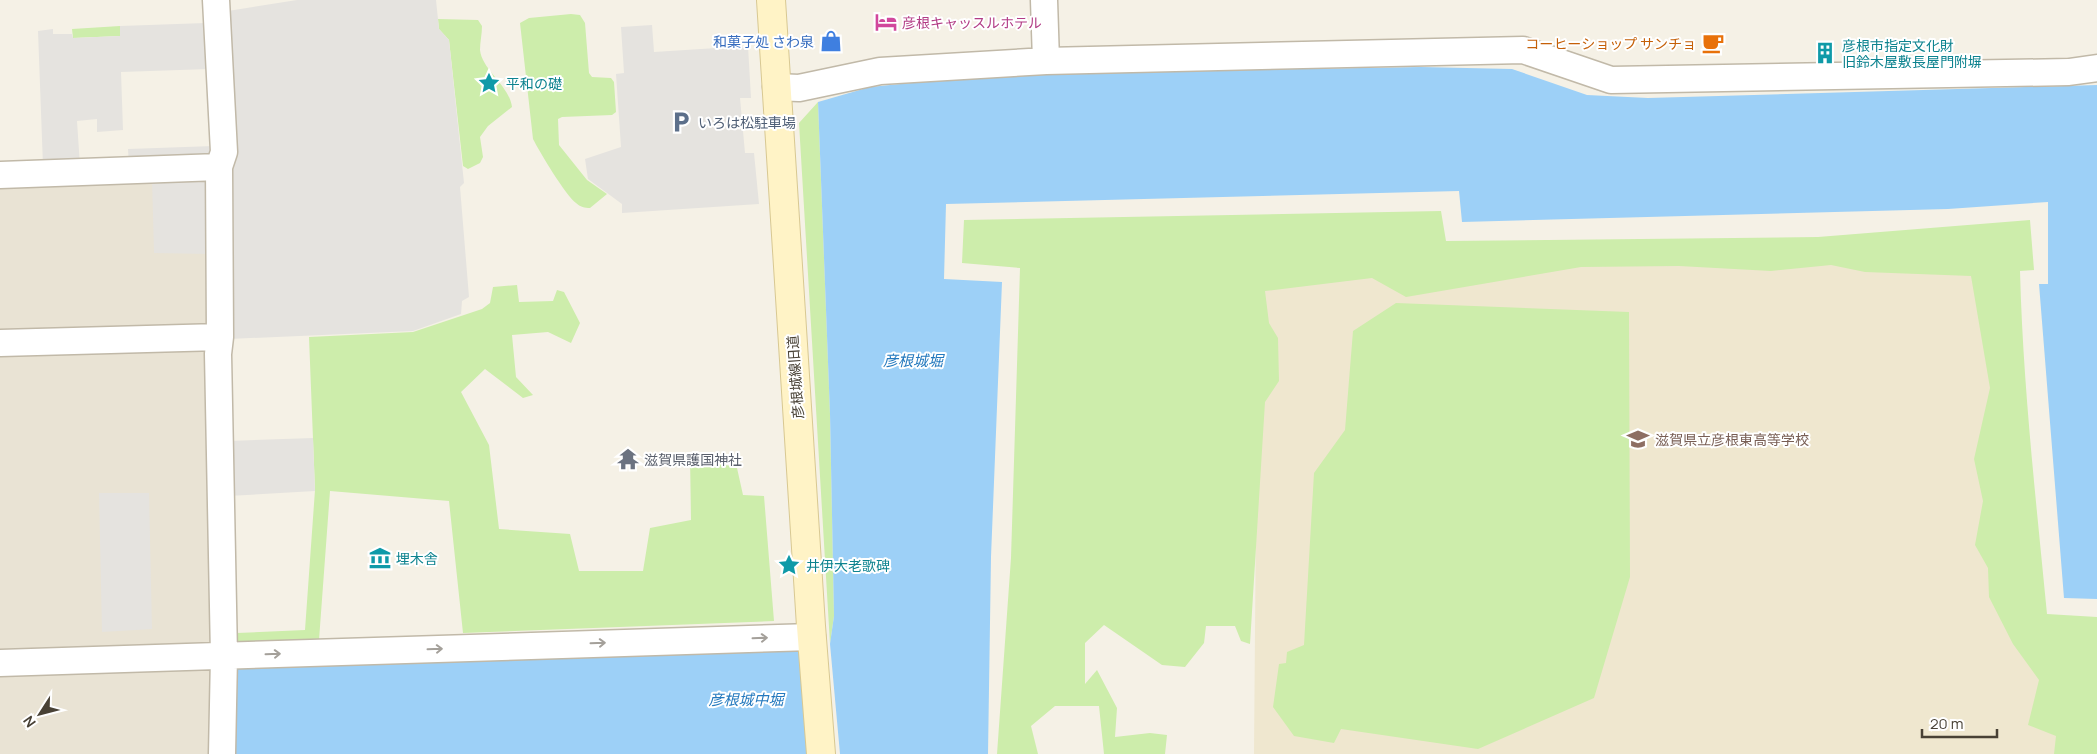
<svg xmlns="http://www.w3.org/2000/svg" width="2097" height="754" viewBox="0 0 2097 754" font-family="Manrope,'Noto Sans JP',sans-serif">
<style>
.residential{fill:#e9e3d4}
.education{fill:#efe7cf}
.green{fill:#cdedab}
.parking{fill:#e5e3df}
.water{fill:#9dd0f7}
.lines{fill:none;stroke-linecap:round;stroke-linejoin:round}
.street-casing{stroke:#c1b9a8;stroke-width:29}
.secondary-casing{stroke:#d8c892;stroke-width:30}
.street{stroke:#fff;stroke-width:26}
.secondary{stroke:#fff3c6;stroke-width:28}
.oneway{stroke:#a4a09a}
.labels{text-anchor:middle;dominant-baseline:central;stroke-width:4;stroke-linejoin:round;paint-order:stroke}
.hotel-label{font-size:14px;fill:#b23c85;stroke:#fff;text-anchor:start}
.shop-label{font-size:14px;fill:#366cbe;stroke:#fff;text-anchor:end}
.food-label{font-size:14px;fill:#c56008;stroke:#fff;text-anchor:end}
.culture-label{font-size:14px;fill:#0d838f;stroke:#fff;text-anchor:start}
.service-label{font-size:14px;fill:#4e5e75;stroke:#fff;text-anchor:start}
.street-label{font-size:14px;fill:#484135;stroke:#fff}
.education-label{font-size:14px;fill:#785e54;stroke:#fff;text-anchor:start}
.worship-label{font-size:14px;fill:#5b616d;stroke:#fff;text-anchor:start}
.water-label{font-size:15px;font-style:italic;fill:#2479be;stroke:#fff}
</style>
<rect width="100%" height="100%" fill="#f5f1e6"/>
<path class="residential" d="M215,171l3,583h-218v-576z"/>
<path class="education" d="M1997,246l39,358 34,150h-816l4,-487z"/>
<path class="green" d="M571,14l9,1 5,8 4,50 3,4 19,1 3,4 2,30 -4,3 -50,2 -4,2 1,26 28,35 20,14 -17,14c-5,0 -10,-1 -14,-5 -10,-7 -37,-52 -43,-64l-13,-116 9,-5z
M438,19l40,1 4,6c0,8 -2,16 -2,24 2,20 29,35 32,57l-24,19 -8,11 3,20 -3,6 -12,6 -5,-3 -14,-126 -10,-11z
M120,26v10l-47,2 -1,-9z
M818,102l12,312 4,202 -4,28 -31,-521z
M1441,211l5,30 372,-4 212,-17 4,50 -14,1c3,115 16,229 27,343l50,3v137h-43l2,-18 -28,-11 11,-45 -26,-36 -24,-47 -1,-29 -13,-23 8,-44 -9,-42 16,-71 -19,-112 -106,-4 -34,-7 -60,6 -92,-5 -98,1 -175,30 -34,-19 -107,13 4,32 9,15 1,43 -14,21 -15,242 -9,-3 -6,-15h-29l-2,17 -19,24 -23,-2 -58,-40 -19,18v41l12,-14 20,38 -2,29 35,-4 17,2 -2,19h-61l-5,-48h-44l-24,20 7,28h-41l14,-196 9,-290 -58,-5 2,-43z
M517,285l2,17 34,-1 4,-11 7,2 16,31 -9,20 -23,-11 -36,3 4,42 17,18 -10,3 -38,-29 -24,23 28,53 10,84 71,5 9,37h64l7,-43 41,-8 -1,-65 47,13 6,27 21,1 10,125 -311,12 -14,-132 -119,-10 -11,149 -83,3 1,-10 68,-3 10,-140 -6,-153 104,-5 69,-23 8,-6 3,-16z
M1396,303l233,9 1,265 -36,121 -116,51 -137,-20 -7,14 -40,-7 -21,-29 6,-43 7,-1 1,-11 17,-7 10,-172 31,-43 8,-99z"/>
<path class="parking" d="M297,0h139l3,29 10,11 15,143 -4,4 9,110 -7,4 -1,13 -48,17 -184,8 -1,-328z
M206,23l3,46 -88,3 2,58 -26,2v-13l-20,2 3,45h-37l-5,-135 15,-2v5h19l1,4 47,-2v-10z
M652,25l2,27 94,-6 3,52h-11l5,55h9l5,51 -137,9v-9l-34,-25 -3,-20 36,-12 -5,-73 8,-1 -3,-46z
M214,146l1,18 -86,2 -1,-17z
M152,179l57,1 1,74 -56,-1z
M313,438l2,53 -87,5 1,-55z
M99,493h50l3,136 -50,3z"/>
<path class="water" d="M1421,67l91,2 75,26 61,3 449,-13v514l-33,-1 -25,-314h9v-82l-100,7 -486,13 -3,-31 -513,13 -2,75 58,3 -11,275 -3,197h-148l-10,-110 4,-28 -4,-202 -12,-312 52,-15 132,-13z
M798,642l9,112h-572l1,-85 9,-8z"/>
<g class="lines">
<g class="street-casing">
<path id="street" d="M216,0l8,152 -5,15 1,170 -2,17 6,302 -2,98
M1044,0l2,61
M776,87l23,1 81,-17 166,-10 477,-11 88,30 458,-8 28,-4
M0,175l219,-8
M0,343l220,-6
M0,663l812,-26"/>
</g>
<g class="secondary-casing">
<path id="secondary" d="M771,0l40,626 10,128"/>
</g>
<use href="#street" class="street"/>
<use href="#secondary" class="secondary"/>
</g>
<defs><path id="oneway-shaft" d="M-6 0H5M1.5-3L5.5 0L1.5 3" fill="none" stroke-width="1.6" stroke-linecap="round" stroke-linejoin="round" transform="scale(1.25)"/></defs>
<g class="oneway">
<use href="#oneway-shaft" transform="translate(760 638) rotate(-2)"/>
<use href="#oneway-shaft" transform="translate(598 643) rotate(-2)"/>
<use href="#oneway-shaft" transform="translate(435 649) rotate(-2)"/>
<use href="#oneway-shaft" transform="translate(273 654) rotate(-2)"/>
</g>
<defs>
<g id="hotel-bare" transform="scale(1.725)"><path d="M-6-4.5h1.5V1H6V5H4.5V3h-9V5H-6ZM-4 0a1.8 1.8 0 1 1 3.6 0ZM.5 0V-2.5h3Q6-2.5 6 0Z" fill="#d1479c" stroke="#fff" stroke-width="2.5" paint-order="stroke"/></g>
<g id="shop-bare" transform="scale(1.725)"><path d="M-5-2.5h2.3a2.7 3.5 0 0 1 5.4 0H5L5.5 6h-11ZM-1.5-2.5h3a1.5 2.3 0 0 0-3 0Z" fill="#3f7fe0" stroke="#fff" stroke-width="2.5" paint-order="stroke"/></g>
<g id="cafe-bare" transform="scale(1.725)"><path d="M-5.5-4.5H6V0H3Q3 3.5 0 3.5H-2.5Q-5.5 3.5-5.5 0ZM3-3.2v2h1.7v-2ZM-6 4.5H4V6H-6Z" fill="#e8710a" stroke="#fff" stroke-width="2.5" paint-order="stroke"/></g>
<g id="building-bare" transform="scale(1.725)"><path d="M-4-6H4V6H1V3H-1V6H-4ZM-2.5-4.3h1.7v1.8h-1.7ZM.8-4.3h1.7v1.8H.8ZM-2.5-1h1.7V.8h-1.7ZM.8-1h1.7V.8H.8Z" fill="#0f9aa8" stroke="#fff" stroke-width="2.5" paint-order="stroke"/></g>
<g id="sight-bare" transform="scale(1.725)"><path d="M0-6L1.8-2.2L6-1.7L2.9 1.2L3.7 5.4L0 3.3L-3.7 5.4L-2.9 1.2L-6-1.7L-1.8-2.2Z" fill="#0f9aa8" stroke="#fff" stroke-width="2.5" paint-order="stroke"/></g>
<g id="parking-bare" transform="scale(1.725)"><path d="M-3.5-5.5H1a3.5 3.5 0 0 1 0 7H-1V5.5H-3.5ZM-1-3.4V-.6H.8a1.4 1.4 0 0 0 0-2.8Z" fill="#5c6f8a" stroke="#fff" stroke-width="2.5" paint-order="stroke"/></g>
<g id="school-bare" transform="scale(1.725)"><path d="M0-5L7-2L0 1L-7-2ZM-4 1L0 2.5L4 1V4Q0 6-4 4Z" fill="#8d6e63" stroke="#fff" stroke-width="2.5" paint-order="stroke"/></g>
<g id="temple-bare" transform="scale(1.725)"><path d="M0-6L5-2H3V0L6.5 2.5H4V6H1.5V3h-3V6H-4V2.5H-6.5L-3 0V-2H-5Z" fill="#6b7280" stroke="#fff" stroke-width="2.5" paint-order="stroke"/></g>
<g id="museum-bare" transform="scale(1.725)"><path d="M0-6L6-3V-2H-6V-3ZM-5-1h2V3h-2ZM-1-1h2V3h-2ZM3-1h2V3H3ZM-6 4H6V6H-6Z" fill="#0f9aa8" stroke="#fff" stroke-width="2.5" paint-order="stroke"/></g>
</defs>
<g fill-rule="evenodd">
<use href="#hotel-bare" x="886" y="22"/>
<use href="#shop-bare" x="831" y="41"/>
<use href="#cafe-bare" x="1713" y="43"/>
<use href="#building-bare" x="1825" y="53"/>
<use href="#sight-bare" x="489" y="83"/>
<use href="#parking-bare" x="681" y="122"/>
<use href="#school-bare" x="1638" y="439"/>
<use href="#temple-bare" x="628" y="459"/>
<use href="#museum-bare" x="380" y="558"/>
<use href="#sight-bare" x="789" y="565"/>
</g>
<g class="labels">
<g class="hotel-label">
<text x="902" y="22">彦根キャッスルホテル</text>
</g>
<g class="shop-label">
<text x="814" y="41">和菓子処 さわ泉</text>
</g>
<g class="food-label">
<text x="1696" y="43">コーヒーショップ サンチョ</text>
</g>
<g class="culture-label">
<text x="1842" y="45">彦根市指定文化財<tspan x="1842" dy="16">旧鈴木屋敷長屋門附塀</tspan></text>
<text x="506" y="83">平和の礎</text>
<text x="396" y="558">埋木舎</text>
<text x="806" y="565">井伊大老歌碑</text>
</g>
<g class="service-label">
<text x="698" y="122">いろは松駐車場</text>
</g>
<g class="street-label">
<text transform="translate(795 377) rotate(-94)">彦根城線旧道</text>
</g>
<g class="education-label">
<text x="1655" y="439">滋賀県立彦根東高等学校</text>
</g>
<g class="worship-label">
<text x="644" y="459">滋賀県護国神社</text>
</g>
<g class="water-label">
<text x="913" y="360">彦根城堀</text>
<text x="746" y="699">彦根城中堀</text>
</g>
</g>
<g transform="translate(40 714) rotate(234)" stroke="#ffffff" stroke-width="4" paint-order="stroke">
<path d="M0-4L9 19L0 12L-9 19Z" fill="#484135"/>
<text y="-8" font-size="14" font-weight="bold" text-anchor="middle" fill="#484135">N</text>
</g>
<path d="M1922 729v8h75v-8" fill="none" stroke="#484135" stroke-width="2.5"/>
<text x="1930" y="729" font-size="15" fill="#484135" stroke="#ffffff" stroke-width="4" paint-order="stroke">20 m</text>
</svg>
